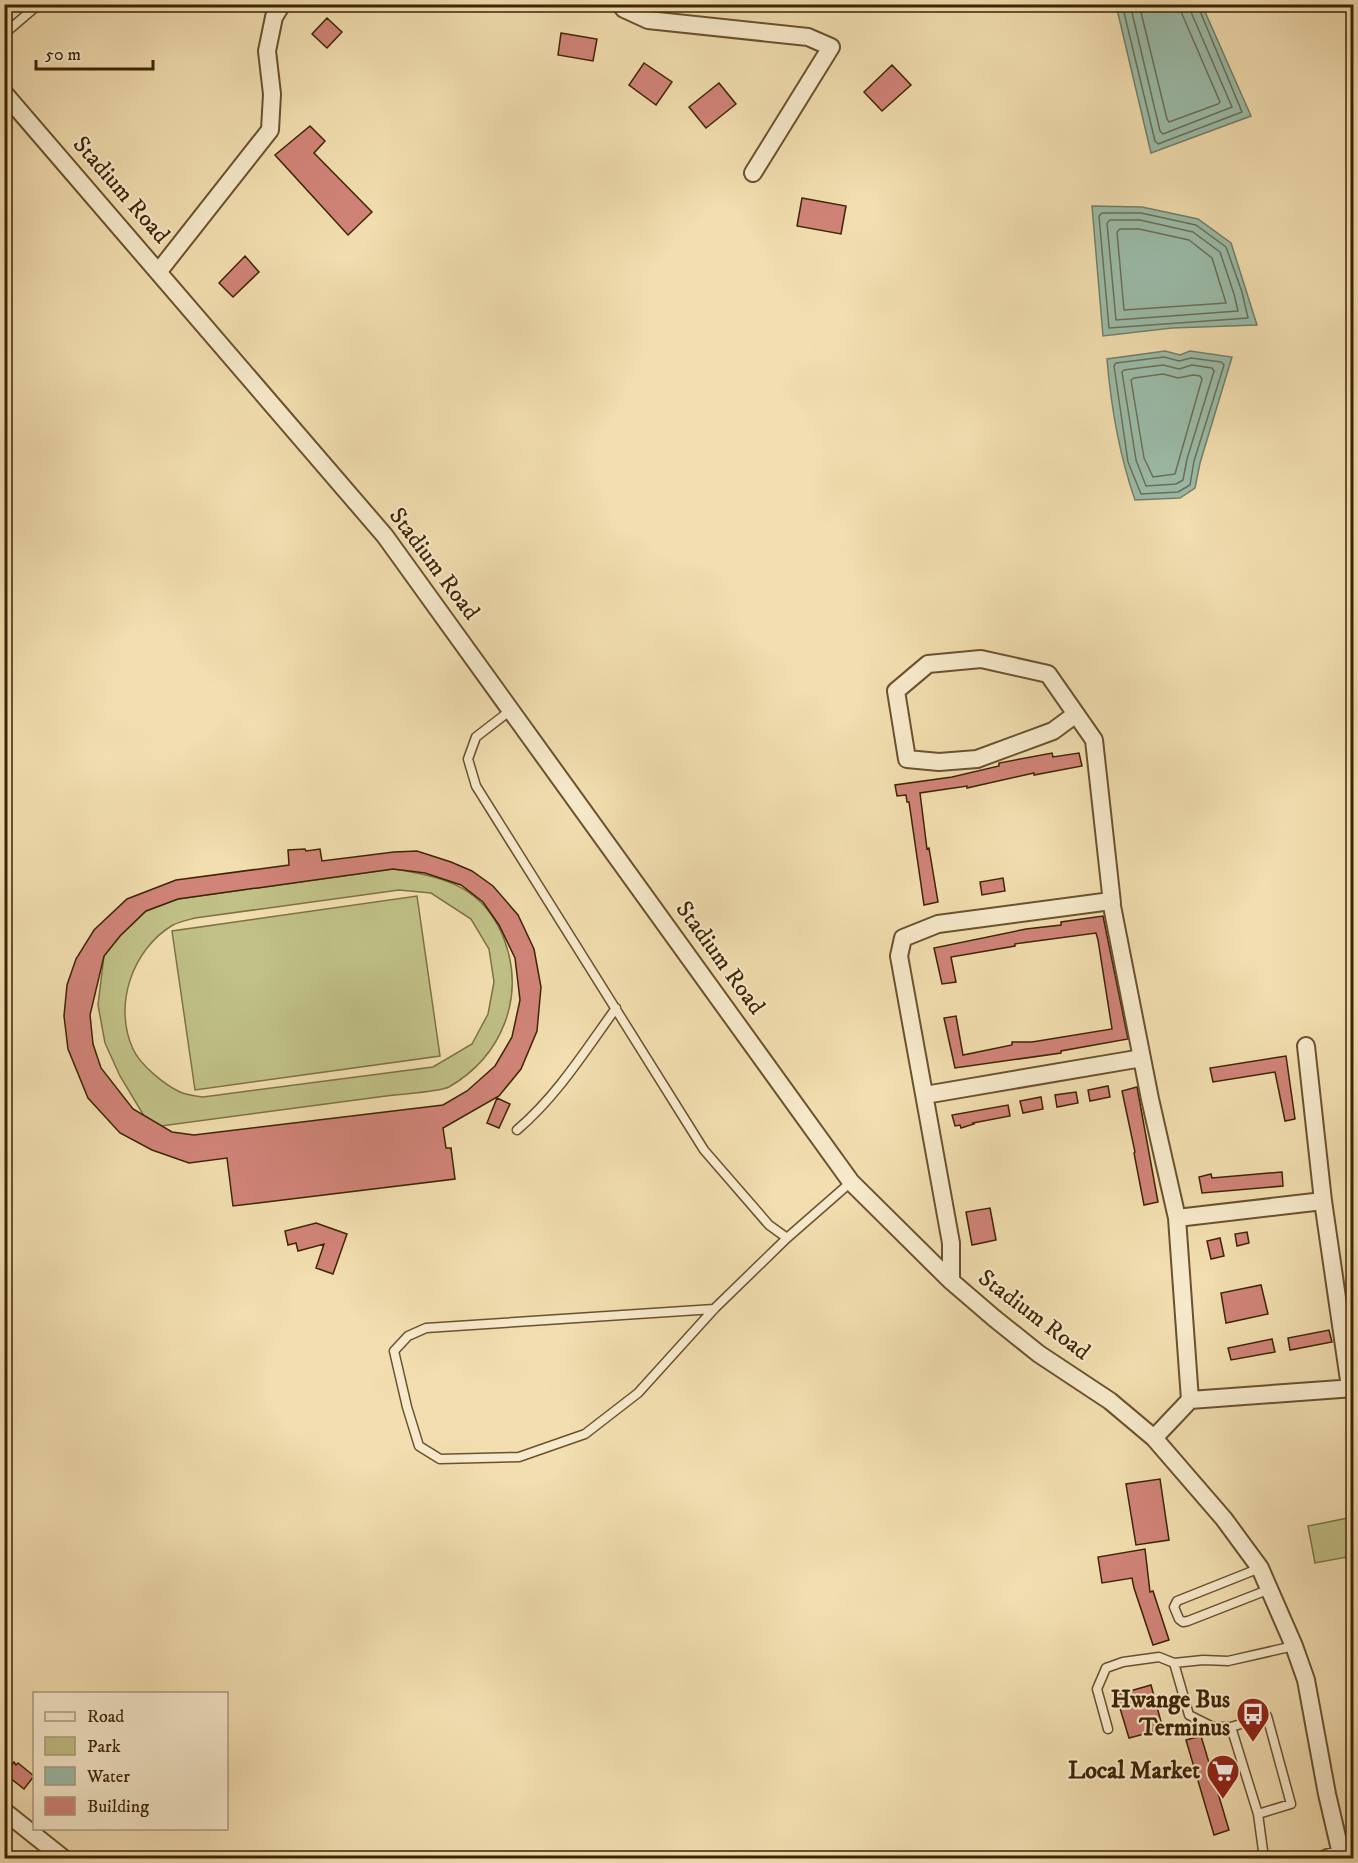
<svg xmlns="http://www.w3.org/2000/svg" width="1358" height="1863" viewBox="0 0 1358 1863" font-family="'IM FELL DW Pica',serif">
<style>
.green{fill:#c0c087;stroke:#7e7245;stroke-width:1.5;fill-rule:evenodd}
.water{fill:#9bbcaa;stroke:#757f67;stroke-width:1.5}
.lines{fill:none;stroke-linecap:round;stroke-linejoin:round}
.shore{stroke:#6c7056;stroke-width:1.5}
.building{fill:#d18479;stroke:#3d2403;stroke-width:1.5;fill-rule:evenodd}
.lane-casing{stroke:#6a522e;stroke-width:11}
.street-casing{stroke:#6a522e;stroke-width:20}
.lane{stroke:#f7eacc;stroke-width:8}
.street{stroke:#f7eacc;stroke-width:16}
.labels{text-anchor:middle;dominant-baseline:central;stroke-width:4.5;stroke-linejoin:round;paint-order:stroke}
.street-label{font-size:24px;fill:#3d2403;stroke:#f7eacc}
.poi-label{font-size:24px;font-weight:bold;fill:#3d2403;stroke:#f7eacc;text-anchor:end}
</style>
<rect width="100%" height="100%" fill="#f2deb0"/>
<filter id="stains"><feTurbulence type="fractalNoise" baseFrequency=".00333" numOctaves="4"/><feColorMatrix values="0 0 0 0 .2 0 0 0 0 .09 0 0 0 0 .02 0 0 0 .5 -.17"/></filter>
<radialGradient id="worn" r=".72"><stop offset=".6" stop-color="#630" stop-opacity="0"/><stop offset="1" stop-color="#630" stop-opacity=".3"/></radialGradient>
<path class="green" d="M393,869c51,7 91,18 111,70 22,58 -2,117 -55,148 -10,5 -49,7 -63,9 -75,10 -150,20 -225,30l-17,-10 -24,-40 -15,-33 -7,-38 6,-49 16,-20 26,-25 32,-12zM399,890l32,3 40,26 18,30 5,33 -6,32 -16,30 -39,23 -230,30c-8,-1 -16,-2 -23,-5 -15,-7 -40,-27 -47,-43 -20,-43 -1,-100 40,-124 6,-3 15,-5 22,-7z
M417,896l23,160 -245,34 -23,-159z
M1353,1517v39l-38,7 -7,-37z"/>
<path class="water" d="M1116,5h86l49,111 -100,37z
M1092,206l50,1 56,12 33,24 26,82 -85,3 -69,8z
M1165,351l15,4 10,-4 42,6 -32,106 -5,25 -15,10 -45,2c-16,-46 -24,-93 -28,-141z"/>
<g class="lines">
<path class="shore" d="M1122,4l33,137 3,3 84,-32 -45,-108
M1130,4l30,127 3,3 69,-27 -41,-95 -1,-8
M1139,4l28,115 2,3 49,-18 2,-2 -38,-88 -1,-10
M1102,213h39l55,12 30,22 16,45 6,26 -139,10 -10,-112z
M1110,220h30l53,12 27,20 14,42 4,17 -122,9 -9,-97z
M1120,229h19l50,11 23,18 14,45 -102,7 -7,-78z
M1164,357l15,4 12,-3 30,4 3,3 -30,96 -4,24 -12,7 -37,2 -13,-32 -14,-96 2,-3z
M1163,365l16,4 13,-4 20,3 2,3 -27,88 -4,21 -7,4 -30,2 -10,-26 -14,-88 2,-2z
M1163,374l15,4 15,-3 7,1 2,3 -27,95 -22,3 -9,-19 -13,-78 3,-2z"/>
</g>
<path class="building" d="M327,18l15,14 -15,16 -15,-14z
M561,33l36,6 -4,22 -35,-6z
M644,63l28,19 -16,23 -27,-20z
M892,65l19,20 -29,26 -18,-19z
M719,83l17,21 -30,24 -17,-21z
M310,126l15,15 -11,12 58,59 -24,23 -73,-80z
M802,198l44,8 -5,28 -44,-8z
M245,256l14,16 -26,25 -14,-14z
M1052,753l1,4 26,-4 3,13 -48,9v-2l-67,15v-2l-47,7 7,56 2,-1 9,54 -14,3 -15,-103h-2l-1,-7 -9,1 -2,-11 57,-8 47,-11v-3z
M305,849l1,2 14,-2 2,12 72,-9 23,-1 34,11 21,9 21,15 25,29 16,34 7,38 -4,44 -16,38 -22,27 -56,32 3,20h5l4,31 -222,27 -6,-48 -38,5 -37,-13 -32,-17 -32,-35 -20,-49 -4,-33 3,-31 9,-26 18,-29 33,-31 49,-19 113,-15 -1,-15zM393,869l32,4 36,12 22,17 16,23 16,33 5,42 -8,37 -17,29 -28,25 -24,14 -249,30 -22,-3 -39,-23 -32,-41 -8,-24 -3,-29 14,-59 16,-20 26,-25 32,-12z
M1003,878l2,13 -23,4 -2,-13z
M1103,916l25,123 -67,12v2l-106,15 -11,-50 12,-2 7,39 49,-10v-3h20l80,-13 -14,-89 -2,-7 -81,11v2l-64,11 5,25 -14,2 -8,-36 92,-19 35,-4v-3z
M1286,1056l9,63 -10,2 -10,-49 -62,10 -3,-14z
M1108,1086l2,11 -20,4 -2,-11z
M1137,1087l21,115 -14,3 -10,-52 1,-1 -13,-61z
M1076,1092l2,11 -21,4 -2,-12z
M1041,1097l2,12 -20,4 -3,-12z
M497,1098l13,6 -11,24 -12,-5z
M1008,1105l2,11 -37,7 1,1 -13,4 -1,-3 -5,1 -3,-11z
M1282,1172l1,14 -81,7 -3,-16 12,-3 1,4z
M990,1208l6,32 -24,5 -6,-33z
M316,1223l31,11 -14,40 -17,-6 8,-24 -26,7 -2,-8 -8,2 -3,-14z
M1247,1232l2,11 -12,3 -2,-12z
M1220,1238l4,18 -13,3 -4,-18z
M1261,1285l7,29 -42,9 -5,-30z
M1329,1330l3,12 -42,8 -2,-12z
M1272,1339l3,13 -44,8 -3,-12z
M1160,1479l9,61 -33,5 -10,-61z
M1145,1549l5,43 3,-1 16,49 -16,5 -19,-57 -2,-10 -30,5 -4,-26z
M1151,1685l12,44 -34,9 -13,-43z
M1201,1736l28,94 -15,5 -28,-95z
M14,1762l2,3 2,-2 16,13 -10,13 -19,-15z"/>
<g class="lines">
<g class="lane-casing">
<path id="lane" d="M4,34l35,-30
M511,710l-35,27 -8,22 8,27 228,364 65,75 18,13 64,-56
M517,1130c40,-34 68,-79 99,-122
M714,1309l-288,19 -18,8 -14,15 13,56 12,39 21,13 79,-2 66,-23 53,-41 76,-84 73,-71
M1260,1568l-83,33 -3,6 5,12 4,3 5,-1 82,-32
M1231,1727l27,87 6,44
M1108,1729l-11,-40 9,-21 17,-6 36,-5 15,6
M1258,1814l33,-10 -24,-88 -36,11h-18l-24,-12 -15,-52 29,-3 25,1 66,-15"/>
</g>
<g class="street-casing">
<path id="street" d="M620,4l4,5 24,11 160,17 23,10 -78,126
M4,93l381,443 466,646 100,99 43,37 45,36 71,47 44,37 70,81 36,49 34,78 12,34 21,114 14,60
M159,271l111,-141 2,-36 -5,-43 7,-34 8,-13
M1076,714l-23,17 -76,28 -38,3 -32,-3 -11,-68 32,-27 53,-5 67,15 46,66 18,163
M1306,1046l17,155 27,186
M925,1095l217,-37
M1177,1218l146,-17
M951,1281v-38l-52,-287 4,-18 35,-14 173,-23 39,198 27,119 13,182 -36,38
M1190,1400l164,-12
M4,1811l59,47
M1327,1858l14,-4 13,1"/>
</g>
<use href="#lane" class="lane"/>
<use href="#street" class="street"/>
</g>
<defs>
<g id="bus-pin" transform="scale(1.725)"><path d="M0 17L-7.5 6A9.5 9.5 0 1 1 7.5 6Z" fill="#8f2418" stroke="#f7eacc"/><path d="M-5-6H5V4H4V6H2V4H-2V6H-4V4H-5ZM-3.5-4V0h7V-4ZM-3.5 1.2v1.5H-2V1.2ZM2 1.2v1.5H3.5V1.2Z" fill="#fff"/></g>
<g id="supermarket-pin" transform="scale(1.725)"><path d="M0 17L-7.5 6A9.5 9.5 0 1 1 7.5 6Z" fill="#8f2418" stroke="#f7eacc"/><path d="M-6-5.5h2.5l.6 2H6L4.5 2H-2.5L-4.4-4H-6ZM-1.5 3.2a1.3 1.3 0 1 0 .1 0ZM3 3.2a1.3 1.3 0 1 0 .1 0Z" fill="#fff"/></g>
</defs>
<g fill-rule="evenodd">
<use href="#bus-pin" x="1253" y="1714"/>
<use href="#supermarket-pin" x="1223" y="1771"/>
</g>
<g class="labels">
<g class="street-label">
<text transform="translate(121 190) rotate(49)">Stadium Road</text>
<text transform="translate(434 564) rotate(53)">Stadium Road</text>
<text transform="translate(720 958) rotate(54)">Stadium Road</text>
<text transform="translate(1034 1315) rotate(37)">Stadium Road</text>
</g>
<g class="poi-label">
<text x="1230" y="1700">Hwange Bus<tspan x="1230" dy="28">Terminus</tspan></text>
<text x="1200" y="1771">Local Market</text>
</g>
</g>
<rect width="1358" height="1863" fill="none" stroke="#f2deb0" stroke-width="24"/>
<rect x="6" y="6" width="1346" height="1851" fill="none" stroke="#3d2403" stroke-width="3"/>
<rect x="12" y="12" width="1334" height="1839" fill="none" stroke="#3d2403" stroke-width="1.5"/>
<rect x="33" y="1692" width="195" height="138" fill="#f7eacc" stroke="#ad9b7c" stroke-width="1.5"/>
<rect x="45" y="1712" width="30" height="9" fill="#f7eacc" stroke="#ad9b7c" stroke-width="1.5"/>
<text x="87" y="1722" font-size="18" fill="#3d2403">Road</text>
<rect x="45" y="1737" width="30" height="18" fill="#c0c087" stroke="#ad9b7c" stroke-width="1.5"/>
<text x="87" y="1752" font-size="18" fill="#3d2403">Park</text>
<rect x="45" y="1767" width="30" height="18" fill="#9bbcaa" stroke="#ad9b7c" stroke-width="1.5"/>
<text x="87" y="1782" font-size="18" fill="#3d2403">Water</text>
<rect x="45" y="1797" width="30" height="18" fill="#d18479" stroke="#ad9b7c" stroke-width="1.5"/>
<text x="87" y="1812" font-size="18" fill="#3d2403">Building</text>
<path d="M36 60v9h117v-9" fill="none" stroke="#3d2403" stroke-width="3"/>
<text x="45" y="60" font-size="18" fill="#3d2403" stroke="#f7eacc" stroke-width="4.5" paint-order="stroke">50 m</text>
<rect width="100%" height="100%" filter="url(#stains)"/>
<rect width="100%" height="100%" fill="url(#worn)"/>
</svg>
